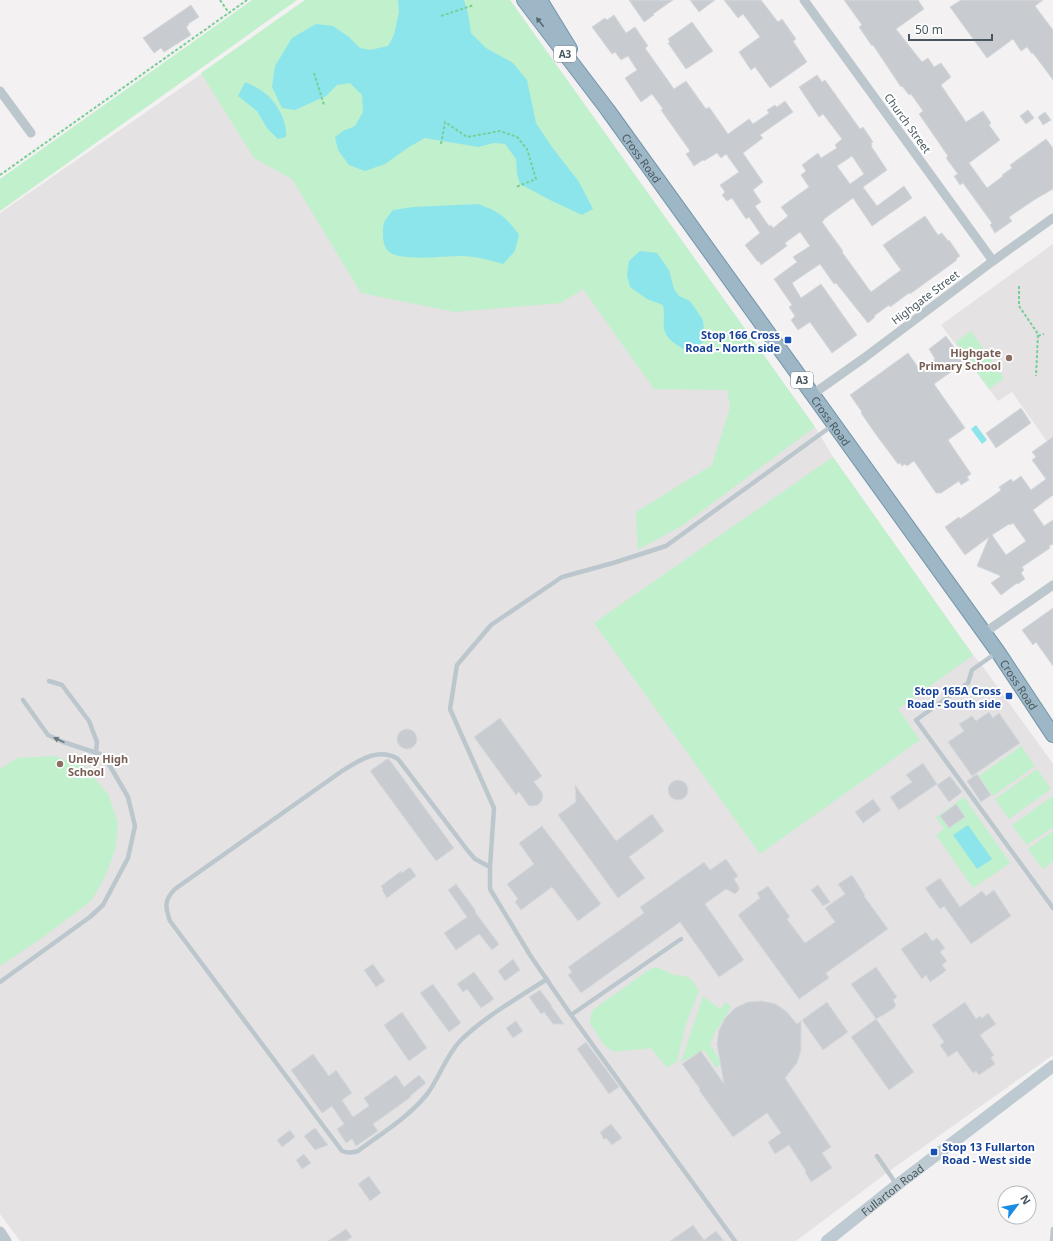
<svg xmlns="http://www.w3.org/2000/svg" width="1053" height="1241" viewBox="0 0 1053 1241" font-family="'Noto Sans',sans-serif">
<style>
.education{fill:#e4e2e3}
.green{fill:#c0f0cc}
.water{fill:#8de5ec}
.building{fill:#c8ccd0;stroke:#d5d8dc;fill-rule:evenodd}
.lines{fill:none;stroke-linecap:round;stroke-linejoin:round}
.trunk-casing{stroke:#7495ab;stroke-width:16}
.path{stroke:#78ce98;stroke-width:2;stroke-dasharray:3 2;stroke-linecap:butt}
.service{stroke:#bcc7cd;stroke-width:4.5}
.minor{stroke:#bcc7cd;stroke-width:9}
.tertiary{stroke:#bcc7cd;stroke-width:11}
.secondary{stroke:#bdcad2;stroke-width:12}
.trunk{stroke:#9db7c7;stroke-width:14}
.oneway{fill:#596a73}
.oneway2{fill:#6b797f}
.transit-dot{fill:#1a4fb4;stroke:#fff;stroke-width:1.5}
.education-dot{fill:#8d6e63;stroke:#fff;stroke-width:1.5}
.labels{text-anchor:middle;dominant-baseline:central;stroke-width:4;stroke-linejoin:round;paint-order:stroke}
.shield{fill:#fff;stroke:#7f898e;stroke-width:1}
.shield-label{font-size:10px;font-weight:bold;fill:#48575e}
.street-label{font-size:11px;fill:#48575e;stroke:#fff}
.transit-label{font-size:11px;font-weight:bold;fill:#164399;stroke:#fff;text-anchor:end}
.education-label{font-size:11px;font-weight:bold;fill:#785e54;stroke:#fff;text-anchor:end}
</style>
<rect width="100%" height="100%" fill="#f3f1f1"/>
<path class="education" d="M510,0l305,427 18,30 140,198 8,9 72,100v291l-165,117 -92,69h-776l-20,-27v-1001l207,-143z
M1053,244v206l-41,-58 -14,9 -57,-76z"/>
<path class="green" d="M252,0h45l-297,211v-32z
M305,0h205l305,427 -132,98 -45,25 -2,-38 76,-47 18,-58 -3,-17 -73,-1 -71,-100 -22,14 -106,9 -94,-19 -69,-114 -38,-21 -53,-85z
M971,331l33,47 -15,11 -33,-47z
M833,457l140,198 -75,54 22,31 -160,114 -166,-231z
M1021,746l14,20 -42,30 -14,-20z
M54,756l30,10 24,28 10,28 -3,28 -10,27 -14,24 -45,34 -46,31v-197l17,-11z
M1037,769l14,20 -42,30 -14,-20z
M1053,796v31l-26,18 -15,-20z
M964,797l46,66 -37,25 -37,-53 8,-6 -8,-12z
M1053,831v30l-10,8 -15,-20z
M657,967l17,8 9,1 5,1 5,4 6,10 -13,33 -9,37 -10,7 -16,-20c-13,2 -25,2 -37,4l-10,-7 -14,-22 1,-10 3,-4 56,-40z
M703,996l17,13 6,-7 5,5 -15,24 -6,13 11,19 -5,5 -12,-18 -23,12z"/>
<path class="water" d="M398,0h66l4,13 3,20 15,15 27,15 14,17 9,43 16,24 27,35 14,27 -11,6 -32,-15 -30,-16 -3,-10 -1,-15 -11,-15 -11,-1 -16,4 -53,-9 -16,9 -24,17 -20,7 -16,-6 -11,-15 -3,-13 8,-6 12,-5 8,-14 -1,-17 -12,-12 -13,2 -11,11 -31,14 -13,-2 -10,-21 3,-21 17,-28 24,-14 17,2 16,11 11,11 10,2 18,-4 6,-11 5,-23z
M245,82c6,3 12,5 17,9 14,9 26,31 24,46l-8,2 -11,-11 -10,-17 -19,-15z
M478,204c22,8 27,12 41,31l-4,16 -12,13c-14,-4 -28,-8 -42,-8 -16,0 -62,6 -73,-5 -3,-3 -5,-10 -5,-14 0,-16 0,-14 10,-27l20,-3z
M640,251l17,2 12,17 5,19 5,7 11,5 13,19 2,19 -6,8 -14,3c-8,-5 -19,-11 -21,-21 -1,-8 1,-15 -1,-24l-16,-6 -17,-12 -3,-12 2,-14z
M976,425l11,15 -5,4 -11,-15z
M968,825l24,34 -15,10 -24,-34z"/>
<path class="building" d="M629,0h44l-20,14 1,1 -10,7z
M690,0h25l-16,12z
M724,0h37l17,22 4,-3 14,20 -3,2 14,21 -37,26 -15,-21 -4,3 -12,-18 21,-15 -17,-23 -5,4z
M844,0h74l6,9 -28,20 26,33 6,-4 6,9 7,-4 10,14 -10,8 25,37 17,-11 8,12 -2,2 11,15 -31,23 18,25 16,-12 -1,-1 10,-7 -2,-3 36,-26 7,9v41l-19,11 -25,17 3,4 -17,12 -5,-8 2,-2 -29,-40 -3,2 -6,-9 4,-2 -12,-16 2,-2 -29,-42 4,-3 -12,-17 -2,1 -7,-9 -1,1 -28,-42 -1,1 -13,-19 3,-2z
M961,0h82l-8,6 18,24v50l-20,-27 -1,1 -5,-7 -6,4 -8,-12 -26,19 -37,-51z
M191,5l8,12 -11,7 1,1 -3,2 5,8 -27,17 -3,-4 -7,5 -11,-15z
M614,15l12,18 9,-6 13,19 -3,2 29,41 12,-8 20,28 3,-2 19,27 21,-15 4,5 16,-11 -2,-3 8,-5 2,2 8,-6 8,11 -33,23 3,3 -20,15 20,29 -10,8 8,12 -6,4 14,20 2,-1 2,3 15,-12 -7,-9 28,-20 -8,-12 5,-4 -4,-6 16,-12 3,5 16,-10 -2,-3 7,-6 -19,-25 -4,3 -20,-30 18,-12 5,7 3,-2 35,49 3,-2 10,15 -2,1 1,2 -1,1 16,24 -24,17 14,19 27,-20 8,12 -40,28 -19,-28 -29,21v1l-2,2 21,29 -1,1 29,40 30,-22 -18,-25 42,-29 13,19 4,-2 6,8 1,-1 11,16 -4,3 1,1 -47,34 -1,-1 -19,14 -1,-2 -15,11 1,1 -7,6 -32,-40 -2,1 -14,-20 -28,19 9,15 20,-14 36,51 -25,18 -22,-31 -12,8 -7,-10 4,-4 -6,-9 3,-2 -18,-26 23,-17 -4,-5 17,-11 -10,-14 -15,11 2,3 -26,19 -2,-4 -1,1 -13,-17 15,-12 -11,-16 -3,2 -14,-21 -5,3 -5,-6 3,-3 -5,-7 19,-13 -13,-18 -5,4 -4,-5 -13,8 -1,-1 -9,6 -8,-12 4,-3 -29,-41 2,-1 -11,-15 -11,8 -16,-24 12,-8 -9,-14 -7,4 -6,-8 -3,2 -20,-27 13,-9 2,2zM852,156l12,18 -14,10 -13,-18z
M692,22l21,29 -27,18 -18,-26 2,-1 -2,-3z
M1028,110l6,8 -8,6 -6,-8z
M1045,112l6,8 -8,5 -5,-8z
M946,336l19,26 -31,22 31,44 -17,12 23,34 -4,3 2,3 -8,5 -2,-4 -18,12h-5l-22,-32 -7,5 -2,-2 -3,2 -2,-3 -2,1 -21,-28 -16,-23 1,-1 -12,-17 58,-42 12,17 15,-11 -6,-10z
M1021,408l10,15 -35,25 -10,-15z
M1053,437v58l-20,15 11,16 9,-6v24l-4,2 1,2 -28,19 2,3 -3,3 4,6 -7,5 -1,-1 -16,12 -10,-12 10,-7 -24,-10 12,-29 -24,18 -20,-28 14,-10 1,2 33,-23 8,-6 -2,-3 12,-8 2,3 8,-6 10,14 15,-11 -14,-19 4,-3 -4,-5zM1013,523l13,18 -20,14 -14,-20 17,-11 1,1z
M1053,608v58l-17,-24 -3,3 -11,-15z
M989,712l4,6 6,-5 21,30 -48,33 -24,-34 16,-11 -5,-7 13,-8 4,5z
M500,718l42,58 -8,6 9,12 -1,6 -4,5 -7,1 -3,-1 -9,-13 -3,3 -42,-58z
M397 739a10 10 0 1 1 20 0a10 10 0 1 1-20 0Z
M387,759h2l65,89 -18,13 -66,-90z
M923,763l14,21 -38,26 -9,-13 22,-15 -6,-7z
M977,774l14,21 -10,7 -14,-21z
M950,776l12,16 -13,10 -12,-17z
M668 790a10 10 0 1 1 20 0a10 10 0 1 1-20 0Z
M575,785l41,56 36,-27 12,17 -35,26 16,21 -27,20 -60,-83 18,-13z
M873,799l8,11 -18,13 -8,-11z
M956,804l9,13 -16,11 -9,-12z
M542,826l59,78 -23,17 -26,-34 -31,23 -6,-8 3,-3 -11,-15 27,-20 -15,-21z
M726,859l12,17 -4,3 5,8v3l-4,4 -9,-5 -21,15 39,56 -25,17 -39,-55 -99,71 -13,-18 4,-3 -4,-5 76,-54 -4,-6 64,-45 6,8z
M410,867l6,9 -29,22 -5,-8 1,-1 -2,-3 20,-15 1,2z
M852,875l13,20 -1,1 24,33 -62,44 3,5 -30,21 -61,-84 22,-17 -3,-5 11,-7 22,31 -3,2 18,24 30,-21 -10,-14 20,-14 -7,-10z
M940,878l20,29 22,-16 4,5 8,-6 17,26 -40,28 -27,-38 -4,3 -15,-21z
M456,884l20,27 -1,1 24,32 -7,6 -13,-16 -23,16 -12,-17 23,-16 -19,-27z
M818,885l12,17 -7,4 -12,-16z
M926,932l6,9 5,-3 8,10 -5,4 7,9 -5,4 4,5 -3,3 -13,9 -4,-7 -4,4 -21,-30z
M513,959l7,11 -15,11 -7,-10z
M373,964l12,17 -9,6 -12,-17z
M876,967l21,30 -4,3 3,5 -2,3 -9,6 -9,5 38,53 -25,18 -38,-53 25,-18 -25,-35z
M474,972l20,27 -13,9 -14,-19 -4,3 -6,-8z
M433,984l28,39 -12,9 -29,-39z
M540,990l12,16h-1l13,18h-11l-9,-12 -3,2 -12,-17z
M762,1001l14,3 11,8 10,12 4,-3v29l-4,13 -12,15 46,69 -9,6 10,15 -21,14 -6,-10 1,-1 -17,-26 -14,9 -7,-12 13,-9 -14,-20 -34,24 -34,-47 1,-1 -18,-25 19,-13 23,33 -7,-40 2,-14 6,-12 10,-10 13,-6z
M827,1002l21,30 -25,18 -21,-30z
M965,1002l11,17 4,-3 2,2 6,-5 8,11 -16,11 14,20 -3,3 4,6 -16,11 -3,-4 -3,2 -16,-22 -9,6 -8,-12 4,-3 -12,-17z
M402,1012l25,36 -18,13 -25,-36z
M516,1021l7,10 -10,7 -7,-10z
M586,1042l33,45 -10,7 -32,-45z
M313,1054l16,22 7,-6 16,23 -10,7 11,17 16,-11 -5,-8 32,-23 8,12 15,-12 7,8 -16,13 1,1 -38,27 5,7 -22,15 -4,-7 -6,4 -9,-14 7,-5 -12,-18 -10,7 -31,-43z
M611,1124l11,14 -10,7 -6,-7 -2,2 -4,-8z
M315,1128l13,17 -13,5 -11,-14z
M290,1130l5,7 -13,10 -5,-7z
M304,1154l7,9 -9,6 -6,-9z
M369,1176l12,17 -11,8 -12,-17z
M693,1225l11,15 12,-9 8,10h-54z
M346,1229l6,8 -6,4h-18z"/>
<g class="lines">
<g class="trunk-casing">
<g id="trunk">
<path id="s2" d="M524,0l83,109 391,543 55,83"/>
<path d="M540,0l30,49"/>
</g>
</g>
<path class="path" d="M220,0l9,13
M441,16l33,-11
M314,73l10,32
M441,144l4,-22 22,15 33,-6 17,6 10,12 9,30 -20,8
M0,175l247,-175
M1019,286v20l19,28 -2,42
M1038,336l6,-2"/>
<path class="service" d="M996,653l-24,17 -4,13 -52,37 137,188
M49,681l13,4 27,36 8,21 -1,11
M490,867l-15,-8 -7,-8 -70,-92c-20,-12 -38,1 -56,12l-167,118c-11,11 -10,18 -5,32l172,230c5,2 10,2 16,0 24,-18 51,-34 70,-58 12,-17 18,-37 32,-52 24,-24 58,-43 87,-62
M0,982l90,-65 13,-12 25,-47 7,-32 -7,-29 -18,-31 -10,-12 -37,-12 -15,-7 -25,-35
M571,1015l110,-76
M877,1156l20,29
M735,1241l-164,-226 -41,-60 -40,-66v-22l4,-59 -44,-99 7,-44 34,-40 71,-48 51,-14 53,-17 167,-121
M1052,1241l1,-12"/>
<path class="minor" d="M804,0l189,261
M0,91l31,42
M813,394l51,-36 129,-97 60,-43
M984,633l69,-48"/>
<path class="tertiary" d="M0,1232l6,9"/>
<path class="secondary" id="s1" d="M827,1241l70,-56 156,-119"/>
<use href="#trunk" class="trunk"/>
</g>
<defs><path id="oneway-solid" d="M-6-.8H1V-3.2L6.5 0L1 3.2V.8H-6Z"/></defs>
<use class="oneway" href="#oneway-solid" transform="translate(540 22) rotate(-128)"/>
<use class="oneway2" href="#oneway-solid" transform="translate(59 740) rotate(-156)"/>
<g class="transit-dot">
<rect x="784" y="336" width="8" height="8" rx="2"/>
<rect x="1005" y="692" width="8" height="8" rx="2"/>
<rect x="930" y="1148" width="8" height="8" rx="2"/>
</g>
<g class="education-dot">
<circle cx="1009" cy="358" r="4"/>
<circle cx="60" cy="764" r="4"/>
</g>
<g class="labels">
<g class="shield">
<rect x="554" y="46" width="22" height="16" rx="3"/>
<rect x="791" y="372" width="22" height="16" rx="3"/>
</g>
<g class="shield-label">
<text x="565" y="54">A3</text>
<text x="802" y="380">A3</text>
</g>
<g class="street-label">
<text transform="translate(908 123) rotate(54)">Church Street</text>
<text stroke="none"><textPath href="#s2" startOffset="197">Cross Road</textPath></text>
<text transform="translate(925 297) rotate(-37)">Highgate Street</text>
<text stroke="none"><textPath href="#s2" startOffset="521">Cross Road</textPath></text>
<text stroke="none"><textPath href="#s2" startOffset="845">Cross Road</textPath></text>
<text stroke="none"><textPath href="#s1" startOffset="83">Fullarton Road</textPath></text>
</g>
<g class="transit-label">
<text x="780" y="334">Stop 166 Cross<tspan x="780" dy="13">Road - North side</tspan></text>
<text x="1001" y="690">Stop 165A Cross<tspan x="1001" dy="13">Road - South side</tspan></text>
<text x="942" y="1146" text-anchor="start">Stop 13 Fullarton<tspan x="942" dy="13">Road - West side</tspan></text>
</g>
<g class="education-label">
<text x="1001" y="352">Highgate<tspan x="1001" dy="13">Primary School</tspan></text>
<text x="68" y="758" text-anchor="start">Unley High<tspan x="68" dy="13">School</tspan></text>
</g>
</g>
<g transform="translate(1017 1205) rotate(58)"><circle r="19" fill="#ffffff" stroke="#b6bcbf"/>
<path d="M0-3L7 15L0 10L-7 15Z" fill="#1a8ce4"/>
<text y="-6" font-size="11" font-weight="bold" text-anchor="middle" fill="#48575e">N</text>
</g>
<path d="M909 34v6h83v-6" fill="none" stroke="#48575e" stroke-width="2"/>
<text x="915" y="34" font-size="12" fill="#48575e" stroke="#ffffff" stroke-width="3" paint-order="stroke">50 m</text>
</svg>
